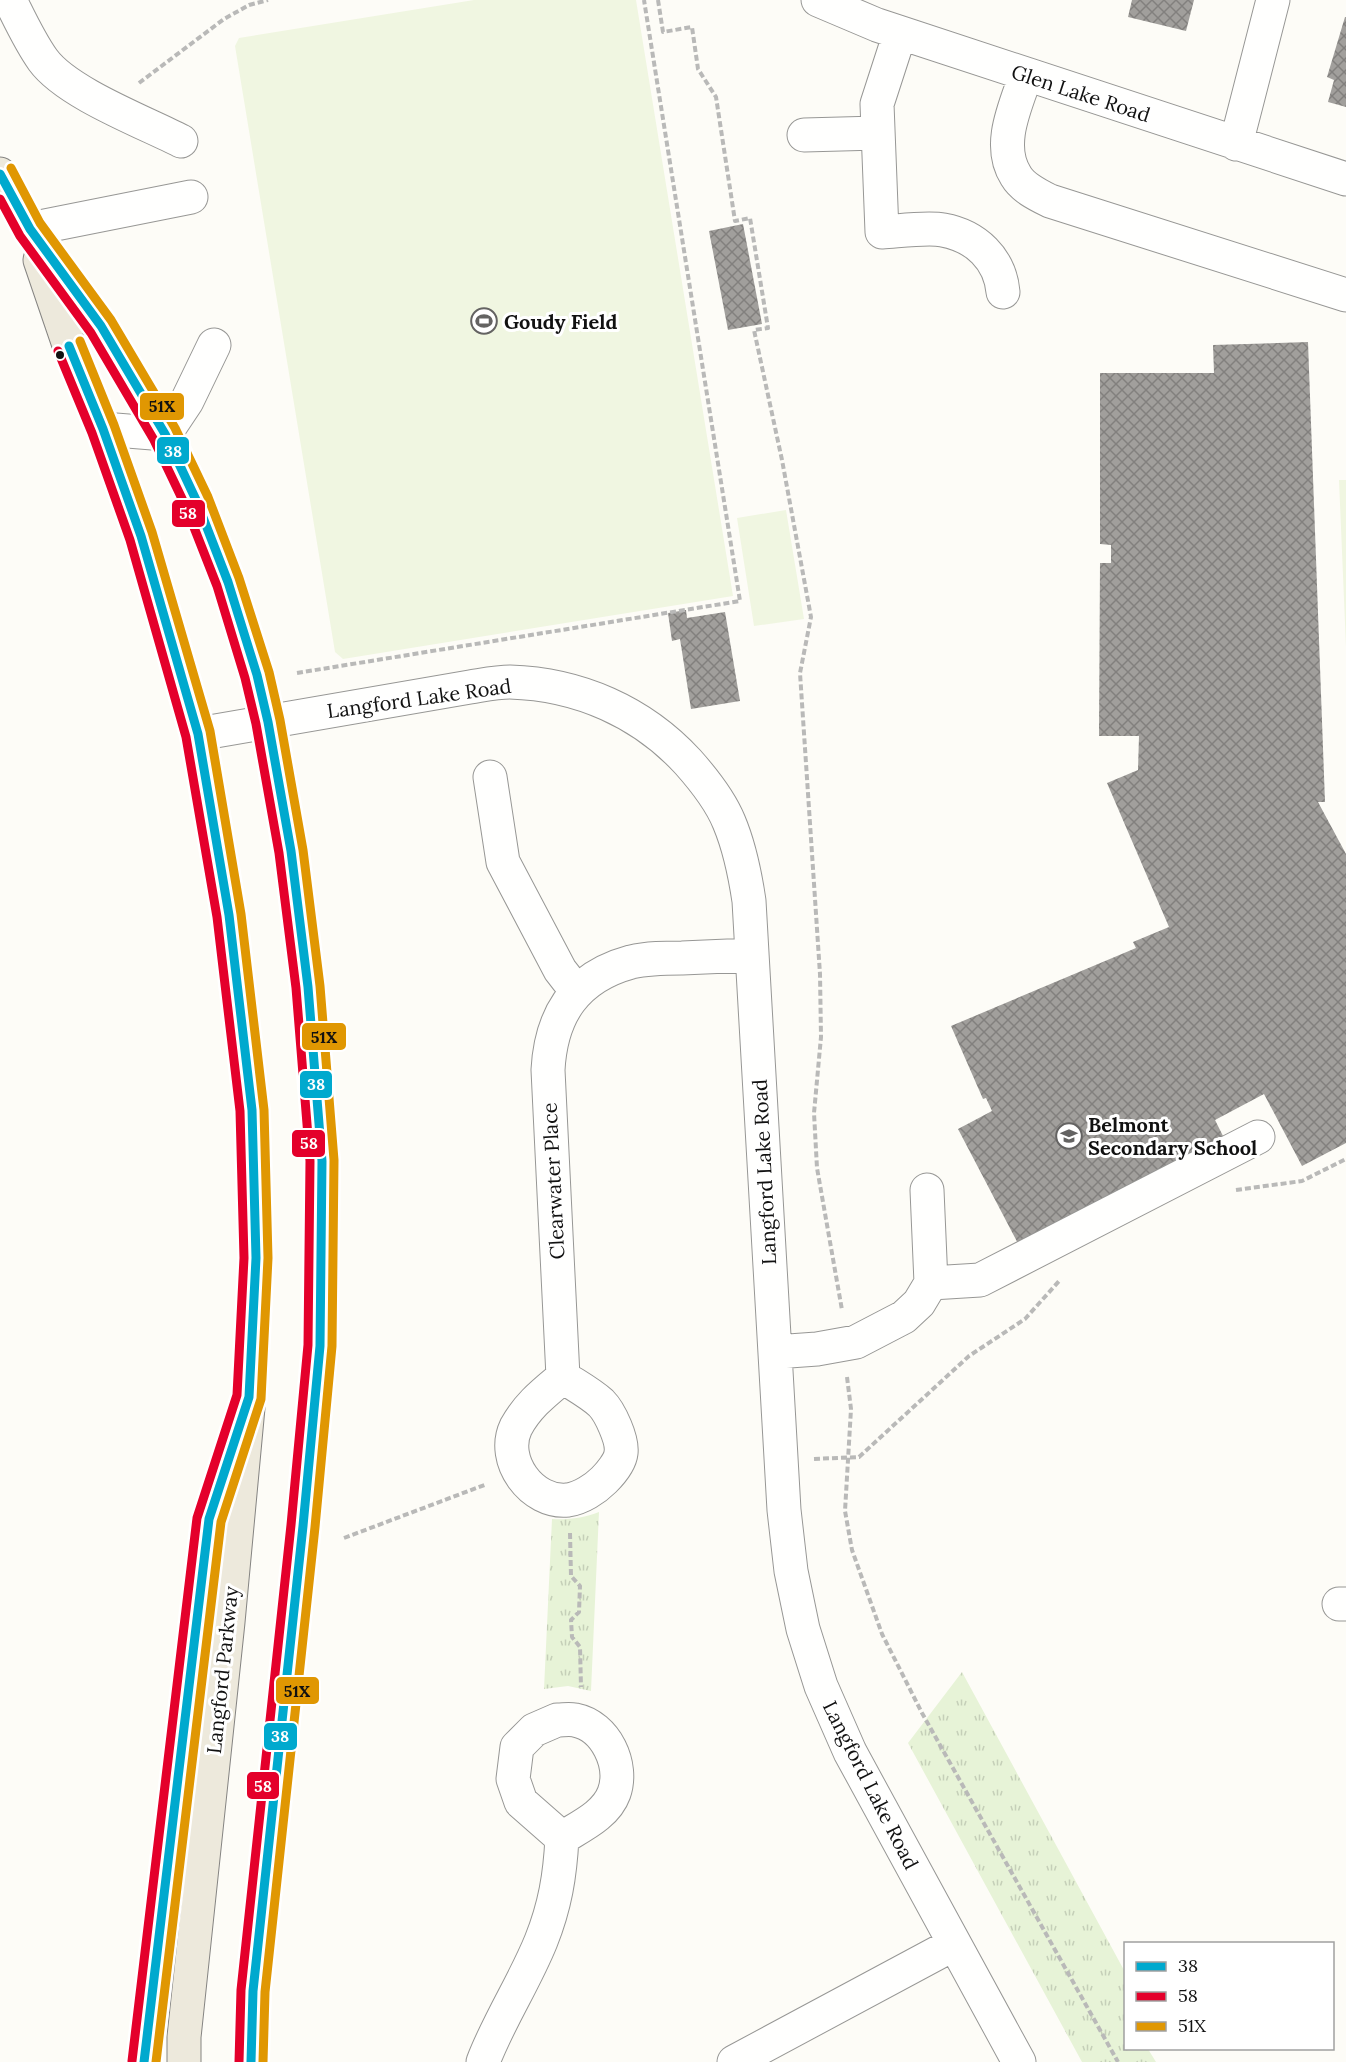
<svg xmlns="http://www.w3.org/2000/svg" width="1346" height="2062" viewBox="0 0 1346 2062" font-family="Lora,serif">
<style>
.park{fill:url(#park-tufts)}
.pitch{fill:#f0f6e1}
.building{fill:url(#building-cross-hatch)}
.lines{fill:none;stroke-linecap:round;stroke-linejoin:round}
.minor-casing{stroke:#979795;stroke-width:35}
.major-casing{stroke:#858482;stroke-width:35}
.path{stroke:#b9b9b8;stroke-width:4;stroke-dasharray:6 3;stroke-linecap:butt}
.minor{stroke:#fffffe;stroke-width:33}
.major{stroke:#ede9dc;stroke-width:33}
.bus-1-casing{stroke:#fff;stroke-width:14}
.bus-2-casing{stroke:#fff;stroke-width:14}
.bus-3-casing{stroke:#fff;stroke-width:14}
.bus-1{stroke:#00a9ce;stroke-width:9}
.bus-2{stroke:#e4002b;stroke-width:9}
.bus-3{stroke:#e09702;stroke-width:9}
.bus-dot{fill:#111;stroke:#fff;stroke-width:2}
.labels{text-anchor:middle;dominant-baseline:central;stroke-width:6;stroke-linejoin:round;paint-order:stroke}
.street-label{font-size:20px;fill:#111;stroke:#fff}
.poi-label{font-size:20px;font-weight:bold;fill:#111;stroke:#fff;text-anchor:start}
.line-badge{stroke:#fff;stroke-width:2}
.badge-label{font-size:16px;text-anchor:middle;font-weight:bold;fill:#fff}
.pale-badge-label{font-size:16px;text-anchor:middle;font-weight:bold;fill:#111}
</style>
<defs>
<pattern id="park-tufts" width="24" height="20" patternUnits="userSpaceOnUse" patternTransform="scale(1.5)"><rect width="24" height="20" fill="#e7f3d7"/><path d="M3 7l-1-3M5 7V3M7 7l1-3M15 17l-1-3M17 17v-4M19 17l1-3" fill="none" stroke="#c5cfb8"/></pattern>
<pattern id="building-cross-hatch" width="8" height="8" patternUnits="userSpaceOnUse" patternTransform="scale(1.5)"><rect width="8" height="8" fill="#a19f9c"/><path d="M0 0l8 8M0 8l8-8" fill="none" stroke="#82807e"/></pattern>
</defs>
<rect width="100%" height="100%" fill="#fdfcf7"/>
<path class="park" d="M599,1512l-8,179 -23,-5 -24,3 8,-170c16,1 32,-1 47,-7z
M962,1672l163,300 1,76 22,1 8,13h-74l-174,-319z"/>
<path class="pitch" d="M474,0h162l97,596 -390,63 -8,-7 -100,-606 4,-8z
M1339,480h7v167z
M786,510l18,109 -50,7 -17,-108z"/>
<path class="building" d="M1132,0h62l-8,31 -58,-14z
M1345,17h1v90l-18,-5 6,-22 -7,-3z
M743,224l19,100 -34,6 -19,-99z
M1308,342l17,460h-7l28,52v289l-44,23 -38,-72 -49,26 11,22 -204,109 -64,-122 34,-18 -6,-13 -3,1 -32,-73 185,-78 -3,-6 36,-15 -62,-144 31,-13 1,-34h-40l1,-173h11v-18l-11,-1v-171h114l-1,-28z
M686,610l1,8 38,-6 15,89 -49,8 -11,-70 -8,2 -4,-28z"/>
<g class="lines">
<g class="minor-casing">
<path id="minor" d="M10,0c10,20 20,42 33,60 24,33 101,62 138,81
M818,0l59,25 469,154
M900,33l-23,71 5,128c17,-1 46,-5 61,-2 33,6 57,29 60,62
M1026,75c-10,30 -30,70 -10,101 7,12 22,19 34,25l296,94
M804,135l74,-2
M1236,144l37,-144
M30,229l161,-32
M103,429l62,5 22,-33 27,-56
M198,734l272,-47c13,-2 27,-5 40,-5 69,2 132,30 178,80 16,18 32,38 41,60 11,26 16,52 20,79l35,609 7,61 12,58 18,57 29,66 169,310
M490,777l13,85 57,108 17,22
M931,1283l49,-3 278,-143
M775,1352l42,-3 39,-7 48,-25 15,-14 12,-20 -4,-93
M563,1377l-15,-307c3,-56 28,-93 83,-108 17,-4 34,-4 51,-4 23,-1 46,-2 69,-3
M563,1377c12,8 27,16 38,26 9,9 22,37 20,50 -1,9 -11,21 -17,27 -9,9 -23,18 -36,20 -36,4 -68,-40 -52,-73 12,-22 28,-34 47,-50z
M1339,1604h7
M557,1720c6,0 12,-1 18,0 31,6 49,45 39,73 -8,22 -33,33 -52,45l-41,-36 -8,-23 4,-32 17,-17z
M144,2062l65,-543 31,-94
M483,2062c16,-42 41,-79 58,-121 14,-35 19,-65 21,-103
M734,2062l220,-118"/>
</g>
<g class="major-casing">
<path id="major" d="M0,174l30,55 71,97 64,108 32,68 31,80 29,93 11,47 23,129 17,136 14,174 -2,185 -17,180 -50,465 -2,71
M40,260l28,82 35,87 38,107 57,198 31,181 23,195 4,148 -7,139 -21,225 -44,415v25"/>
</g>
<path class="path" d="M658,0l5,32 29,-5 6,42 18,28 19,124 15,-3 18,110 -14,2 28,130 29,157 -11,56 20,301 1,63 -7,76 3,55 25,142
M139,83l85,-64 25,-14 19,-5
M297,673l443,-72 -96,-601
M1236,1190l66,-9 44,-22
M847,1377l4,32 -6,102 7,39 30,84 40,79 196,349
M814,1459l45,-2 110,-101 56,-37 35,-39
M570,1533l1,43 9,10 -1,26 -8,8 1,17 8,10 1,40
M344,1538l143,-54"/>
<use href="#minor" class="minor"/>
<use href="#major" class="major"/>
<g class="bus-1-casing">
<path id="bus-1" d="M0,174l30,55 71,97 64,108 32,68 31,80 29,93 11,47 23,129 17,136 14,174 -2,185 -17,180 -50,465 -2,71
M69,346l34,83 38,107 57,198 31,181 23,195 4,148 -7,139 -40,122 -65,543"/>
</g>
<g class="bus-2-casing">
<path id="bus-2" d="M0,199l20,37 71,97 63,107 32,67 31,79 28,92 11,46 23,129 17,135 14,173 -2,184 -17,180 -50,465 -2,72
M58,351l34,82 38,107 56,197 31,180 23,194 4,147 -7,137 -40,123 -65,543"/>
</g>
<g class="bus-3-casing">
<path id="bus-3" d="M11,168l29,55 71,97 64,108 33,69 31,81 30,94 11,48 23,130 17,136 14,174 -2,186 -17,181 -50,465 -2,70
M80,341l34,84 38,107 58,199 31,183 23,196 4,148 -7,141 -40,123 -65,540"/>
</g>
<use href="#bus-1" class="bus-1"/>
<use href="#bus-2" class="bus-2"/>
<use href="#bus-3" class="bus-3"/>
</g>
<defs>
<g id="stadium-ring" transform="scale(1.35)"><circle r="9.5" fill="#fff" stroke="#646362" stroke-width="1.5"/><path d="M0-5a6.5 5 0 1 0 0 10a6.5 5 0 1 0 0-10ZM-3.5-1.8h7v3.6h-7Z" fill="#646362"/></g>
<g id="school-ring" transform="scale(1.35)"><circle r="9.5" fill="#fff" stroke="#646362" stroke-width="1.5"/><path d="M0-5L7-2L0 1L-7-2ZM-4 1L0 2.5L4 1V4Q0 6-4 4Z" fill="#646362"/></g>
</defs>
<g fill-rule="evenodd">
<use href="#stadium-ring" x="484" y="321"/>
<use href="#school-ring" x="1069" y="1136"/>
</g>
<circle class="bus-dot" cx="60" cy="355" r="5"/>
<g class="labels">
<g class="street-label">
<text transform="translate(1081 93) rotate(18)">Glen Lake Road</text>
<text transform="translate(419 698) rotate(-8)">Langford Lake Road</text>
<text transform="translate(764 1172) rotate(-93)">Langford Lake Road</text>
<text transform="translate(553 1181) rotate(-93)">Clearwater Place</text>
<text transform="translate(222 1670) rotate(-84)">Langford Parkway</text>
<text transform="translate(871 1785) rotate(63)">Langford Lake Road</text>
</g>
<g class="poi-label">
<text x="504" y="321">Goudy Field</text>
<text x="1088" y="1124">Belmont<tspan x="1088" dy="23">Secondary School</tspan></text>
</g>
</g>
<g class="line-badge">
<rect x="139" y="392" width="46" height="29" rx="6" fill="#e09702"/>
<rect x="156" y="436" width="34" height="29" rx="6" fill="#00a9ce"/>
<rect x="171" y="499" width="35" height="29" rx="6" fill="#e4002b"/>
<rect x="301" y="1022" width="46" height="29" rx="6" fill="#e09702"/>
<rect x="299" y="1070" width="34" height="29" rx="6" fill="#00a9ce"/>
<rect x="291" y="1129" width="35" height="29" rx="6" fill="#e4002b"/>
<rect x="275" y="1676" width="45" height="29" rx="6" fill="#e09702"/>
<rect x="263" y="1722" width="35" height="29" rx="6" fill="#00a9ce"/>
<rect x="246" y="1771" width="34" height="29" rx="6" fill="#e4002b"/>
</g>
<g class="badge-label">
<text x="173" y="457">38</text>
<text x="188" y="519">58</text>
<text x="316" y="1090">38</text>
<text x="309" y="1149">58</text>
<text x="280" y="1742">38</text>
<text x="263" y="1792">58</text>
</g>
<g class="pale-badge-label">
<text x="162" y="412">51X</text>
<text x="324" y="1043">51X</text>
<text x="297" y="1697">51X</text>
</g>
<rect x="1124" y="1942" width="210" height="108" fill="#ffffff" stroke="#a0a0a0" stroke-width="1.5"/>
<rect x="1136" y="1962" width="30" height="9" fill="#00a9ce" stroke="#a0a0a0" stroke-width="1.5"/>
<text x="1178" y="1972" font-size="18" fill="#111111">38</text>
<rect x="1136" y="1992" width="30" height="9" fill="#e4002b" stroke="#a0a0a0" stroke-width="1.5"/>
<text x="1178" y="2002" font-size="18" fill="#111111">58</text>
<rect x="1136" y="2022" width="30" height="9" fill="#e09702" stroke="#a0a0a0" stroke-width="1.5"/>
<text x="1178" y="2032" font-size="18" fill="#111111">51X</text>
</svg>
